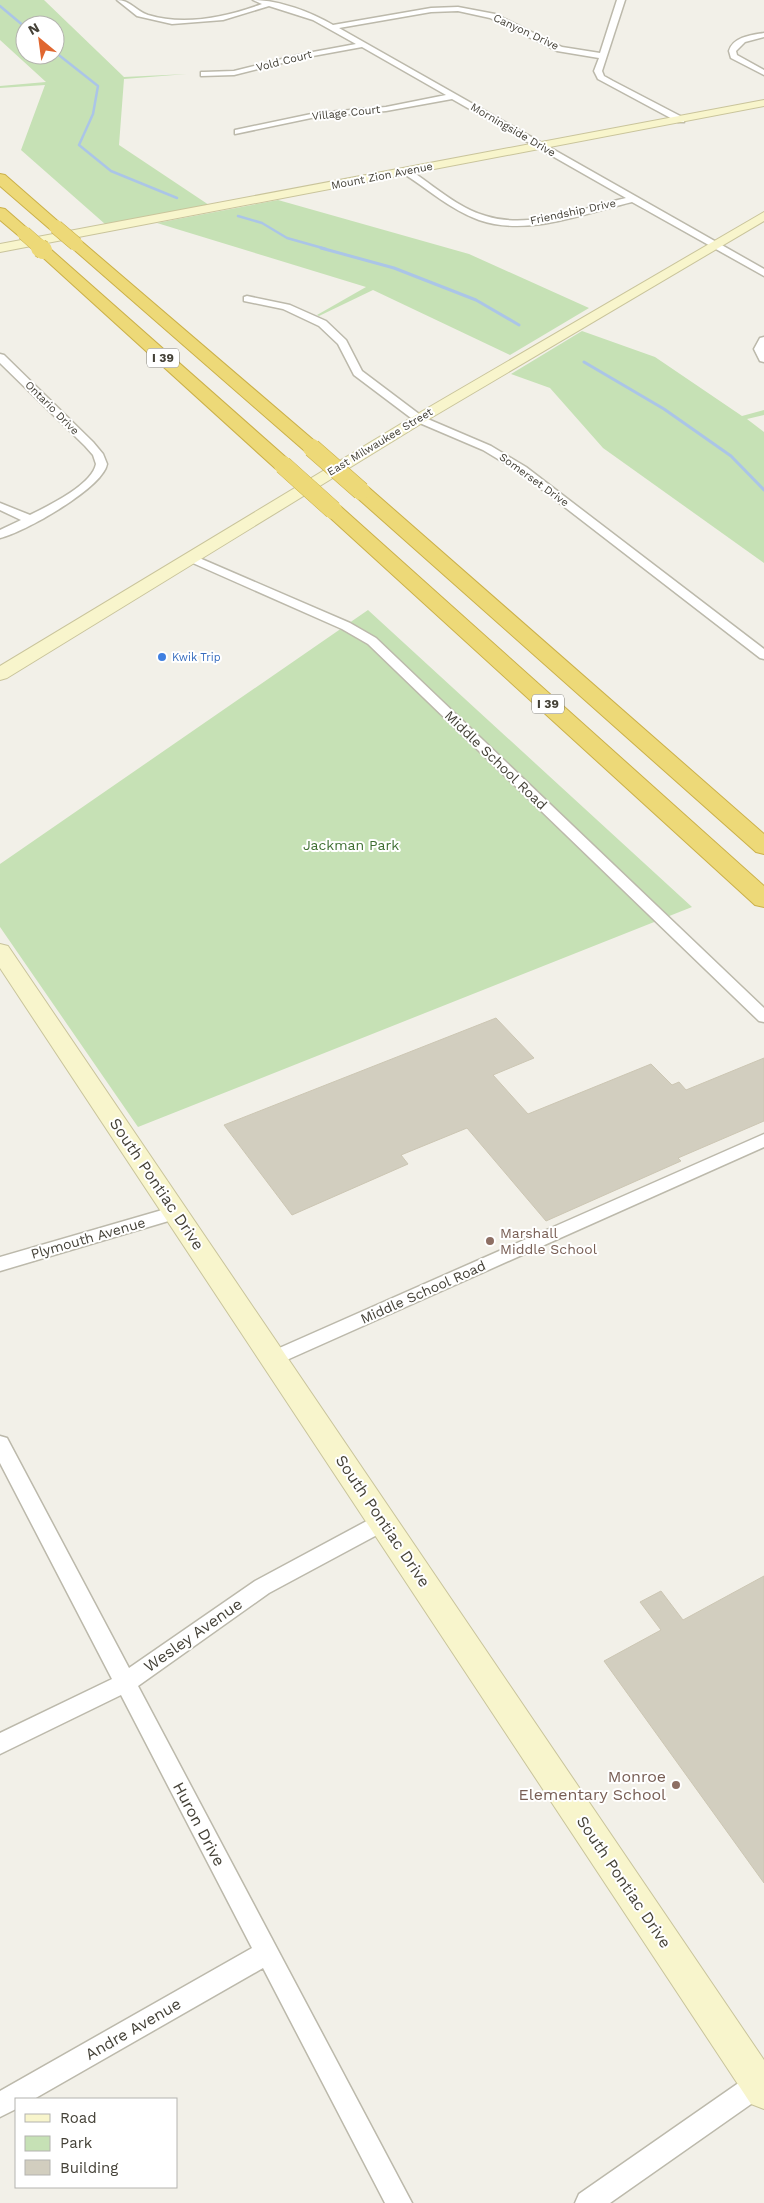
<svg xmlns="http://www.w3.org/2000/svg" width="764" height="2203" viewBox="0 0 764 2203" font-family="'Work Sans',sans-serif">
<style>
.green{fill:#c6e1b5;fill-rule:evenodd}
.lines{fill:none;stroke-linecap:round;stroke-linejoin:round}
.stream-far1{stroke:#abc5e7;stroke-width:2.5}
.stream{stroke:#abc5e7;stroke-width:3}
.building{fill:#d2cebf;stroke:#ccc6b3}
.street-casing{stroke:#bcb9ab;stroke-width:3}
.secondary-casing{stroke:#c9c49b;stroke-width:2}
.highway-casing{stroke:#cbb049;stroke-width:2}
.street{fill:#fff;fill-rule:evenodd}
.secondary{fill:#f8f5cc;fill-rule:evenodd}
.highway{fill:#edd978;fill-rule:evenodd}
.highway-bridge-far1-casing{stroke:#cbb049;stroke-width:15;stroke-linecap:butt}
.highway-bridge-casing{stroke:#cbb049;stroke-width:19;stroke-linecap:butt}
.highway-bridge-far1{stroke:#edd978;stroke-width:14}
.highway-bridge{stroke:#edd978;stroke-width:18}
.shop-dot{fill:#3f7fe0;stroke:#fff;stroke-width:2}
.education-dot{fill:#8d6e63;stroke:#fff;stroke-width:2}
.labels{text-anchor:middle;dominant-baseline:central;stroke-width:4;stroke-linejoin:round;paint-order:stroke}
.far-street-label{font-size:11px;fill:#444137;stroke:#fff}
.far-shop-label{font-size:11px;fill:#366cbe;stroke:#fff;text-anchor:start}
.shield{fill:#fff;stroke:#7c7a73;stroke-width:1}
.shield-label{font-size:12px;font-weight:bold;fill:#444137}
.street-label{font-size:14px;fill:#444137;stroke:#fff}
.park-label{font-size:14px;fill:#3f6f32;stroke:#fff}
.education-label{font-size:14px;fill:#785e54;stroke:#fff;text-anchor:start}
.near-street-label{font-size:16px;fill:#444137;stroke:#fff}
.near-education-label{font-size:16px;fill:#785e54;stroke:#fff;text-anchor:end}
</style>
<rect width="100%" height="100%" fill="#f2f0e8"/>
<path class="green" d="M0,0h44l80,77 63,-3 -63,5 -5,66 90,60 -104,19 -84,-74 24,-65 -45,3v-2l46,-4 -46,-42zM25,25h30v30h-30z
M278,200l191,54 120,54 -79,47 -137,-65 -54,26 -2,-1 49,-28 -209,-64z
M582,331l73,26 87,59 22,-6v5l-17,4 17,13v131l-161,-115 -53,-60 -39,-14z
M368,610l324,297 -554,220 -138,-200v-63z"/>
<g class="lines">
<path class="stream-far1" d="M0,6l25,21
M55,52l43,34 -5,28 -14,31 32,26 66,27
M238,216l24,7 25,15 39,11"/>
<path class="stream" d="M321,248l73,20 82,32 43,25
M584,362l80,47 67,47 33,34"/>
</g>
<path class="building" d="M496,1018l38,40 -41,17 35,39 123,-50 21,21 7,-3 7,8 78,-32v63l-86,37 3,3 -135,60 -79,-93 -66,27 7,9 -116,51 -68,-90z
M764,1576v307l-160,-222 57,-31 -21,-28 21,-11 22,29z"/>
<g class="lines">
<g class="street-casing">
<path id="street" d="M117,0c13,0 19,11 31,15 36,11 79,2 114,-11l-9,-4c26,0 58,12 80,25l98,-17 27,-1 37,7 67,33 38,6 17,-53h8l-23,71 2,5 9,5 71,37v4h-6l-80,-43 -4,-8 5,-13 -42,-7 -67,-33 -32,-7 -27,1 -92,16 425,241v7l-132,-74c-47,11 -104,35 -153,18 -28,-10 -51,-31 -75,-46v-4h6c24,16 48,38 76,46 44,14 97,-8 140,-18l-174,-99 -66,12 -70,6 -81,17v-4l81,-17 70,-6 60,-12 -84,-48 -60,11 -68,17 -33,1v-4h3l30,-1 68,-17 54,-10 -43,-24 -44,-14 -46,14 -51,4 -35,-8z
M764,33v4l-19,5 -9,9 1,4 27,15v5l-33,-17 -2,-7c4,-14 22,-16 35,-18z
M247,296l43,9 36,16 20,19 16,31 61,46 68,29 35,21 238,182v10l-4,-1 -242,-187 -35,-21 -68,-29 -61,-46 -16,-31 -19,-18 -36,-17 -39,-8v-4z
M764,337v25l-4,-1 -6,-12 6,-11z
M0,354l4,1 89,87 10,12 4,10c-4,24 -84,69 -107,74v-8l21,-10 -21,-10v-7l30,12c18,-9 62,-30 66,-51l-3,-9 -8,-9 -85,-83z
M190,554l160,69 26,15 388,370v14l-5,-1 -391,-377 -26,-15 -156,-69 -2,-2z
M764,1134v13l-484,216 -6,2 -6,-2 -3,-5 3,-5z
M176,1206l6,1 3,5 -3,5 -182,54v-14z
M0,1436l7,2 122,230 126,-87 121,-65 7,-2 7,2 3,6 -3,6 -121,65 -131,93 274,517h-27l-122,-235 -229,131h-18v10l-16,8v-26l252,-143 -131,-253 -121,59v-21l112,-54 -112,-216z
M759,2072l5,2v21l-154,108h-35l4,-9 171,-119z"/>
</g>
<g class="secondary-casing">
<path id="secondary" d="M764,100v6l-764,146v-8z
M764,212v9l-340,201 -417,256 -7,2v-14l414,-250z
M0,944l8,2 756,1114v49l-13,-5 -751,-1136z"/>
</g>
<g class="highway-casing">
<path id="highway" d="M0,174l5,1 56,49 3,3 -3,3h-10l-51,-44z
M0,208l5,1 24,21 3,3 -3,3h-10l-19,-16z
M76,239l5,2 237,203 3,4 -3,4h-12l-235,-205 -3,-3z
M43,245l5,2 242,214 2,4 -2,4h-14l-238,-216 -3,-3 3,-3z
M361,485l7,2 396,347v20l-8,-2 -402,-357 -2,-4 2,-4z
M333,504l7,2 424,380v21l-9,-2 -429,-391 -3,-4 3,-4z"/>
</g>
<use href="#street" class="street"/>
<use href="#secondary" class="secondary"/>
<use href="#highway" class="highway"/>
<g class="highway-bridge-far1-casing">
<path id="highway-bridge-far1" d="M56,227l20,17
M24,233l18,16"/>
</g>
<g class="highway-bridge-casing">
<path id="highway-bridge" d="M40,248l3,2
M312,448l49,43
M283,465l50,45"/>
</g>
<use href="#highway-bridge-far1" class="highway-bridge-far1"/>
<use href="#highway-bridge" class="highway-bridge"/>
</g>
<circle class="shop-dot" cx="162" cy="657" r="5"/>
<g class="education-dot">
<circle cx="490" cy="1241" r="5"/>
<circle cx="676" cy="1785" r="5"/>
</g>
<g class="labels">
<g class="far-street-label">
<text transform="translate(526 32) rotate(25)">Canyon Drive</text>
<text transform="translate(284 61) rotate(-14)">Vold Court</text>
<text transform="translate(346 113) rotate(-6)">Village Court</text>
<text transform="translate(513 130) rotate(30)">Morningside Drive</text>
<text transform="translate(382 176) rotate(-11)">Mount Zion Avenue</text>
<text transform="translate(573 212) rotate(-12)">Friendship Drive</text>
<text transform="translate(52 408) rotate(45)">Ontario Drive</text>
<text transform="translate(380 442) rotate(-31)">East Milwaukee Street</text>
<text transform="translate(534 480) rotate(36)">Somerset Drive</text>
</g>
<g class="far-shop-label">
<text x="172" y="657">Kwik Trip</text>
</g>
<g class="shield">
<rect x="147" y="348.5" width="32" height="19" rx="4"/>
<rect x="532" y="694.5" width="32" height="19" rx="4"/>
</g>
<g class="shield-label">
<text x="163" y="358">I 39</text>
<text x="548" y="704">I 39</text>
</g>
<g class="street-label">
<text transform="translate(496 760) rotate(44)">Middle School Road</text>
<text transform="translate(88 1238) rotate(-16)">Plymouth Avenue</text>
<text transform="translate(423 1292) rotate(-24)">Middle School Road</text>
</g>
<g class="park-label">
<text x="351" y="845">Jackman Park</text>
</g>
<g class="education-label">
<text x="500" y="1233">Marshall<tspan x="500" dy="16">Middle School</tspan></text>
</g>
<g class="near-street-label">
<text transform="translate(157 1184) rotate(56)">South Pontiac Drive</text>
<text transform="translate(383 1521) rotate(56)">South Pontiac Drive</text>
<text transform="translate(193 1635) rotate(-35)">Wesley Avenue</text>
<text transform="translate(199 1824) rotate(62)">Huron Drive</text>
<text transform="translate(624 1882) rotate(56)">South Pontiac Drive</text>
<text transform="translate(133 2029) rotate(-30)">Andre Avenue</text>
</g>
<g class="near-education-label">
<text x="666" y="1776">Monroe<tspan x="666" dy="18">Elementary School</tspan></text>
</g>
</g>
<rect x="15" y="2098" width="162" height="90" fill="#ffffff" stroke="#b4b3af"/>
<rect x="25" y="2114" width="25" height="8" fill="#f8f5cc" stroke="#b4b3af"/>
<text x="60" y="2123" font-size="15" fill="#444137">Road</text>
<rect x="25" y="2136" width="25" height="15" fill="#c6e1b5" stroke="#b4b3af"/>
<text x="60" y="2148" font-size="15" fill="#444137">Park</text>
<rect x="25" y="2160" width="25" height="15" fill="#d2cebf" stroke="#b4b3af"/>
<text x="60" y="2173" font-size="15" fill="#444137">Building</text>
<g transform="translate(40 40) rotate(331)"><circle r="24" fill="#ffffff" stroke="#b4b3af"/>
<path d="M0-4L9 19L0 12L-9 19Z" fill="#e06730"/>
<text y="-8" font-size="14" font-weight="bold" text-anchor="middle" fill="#444137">N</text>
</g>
</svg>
